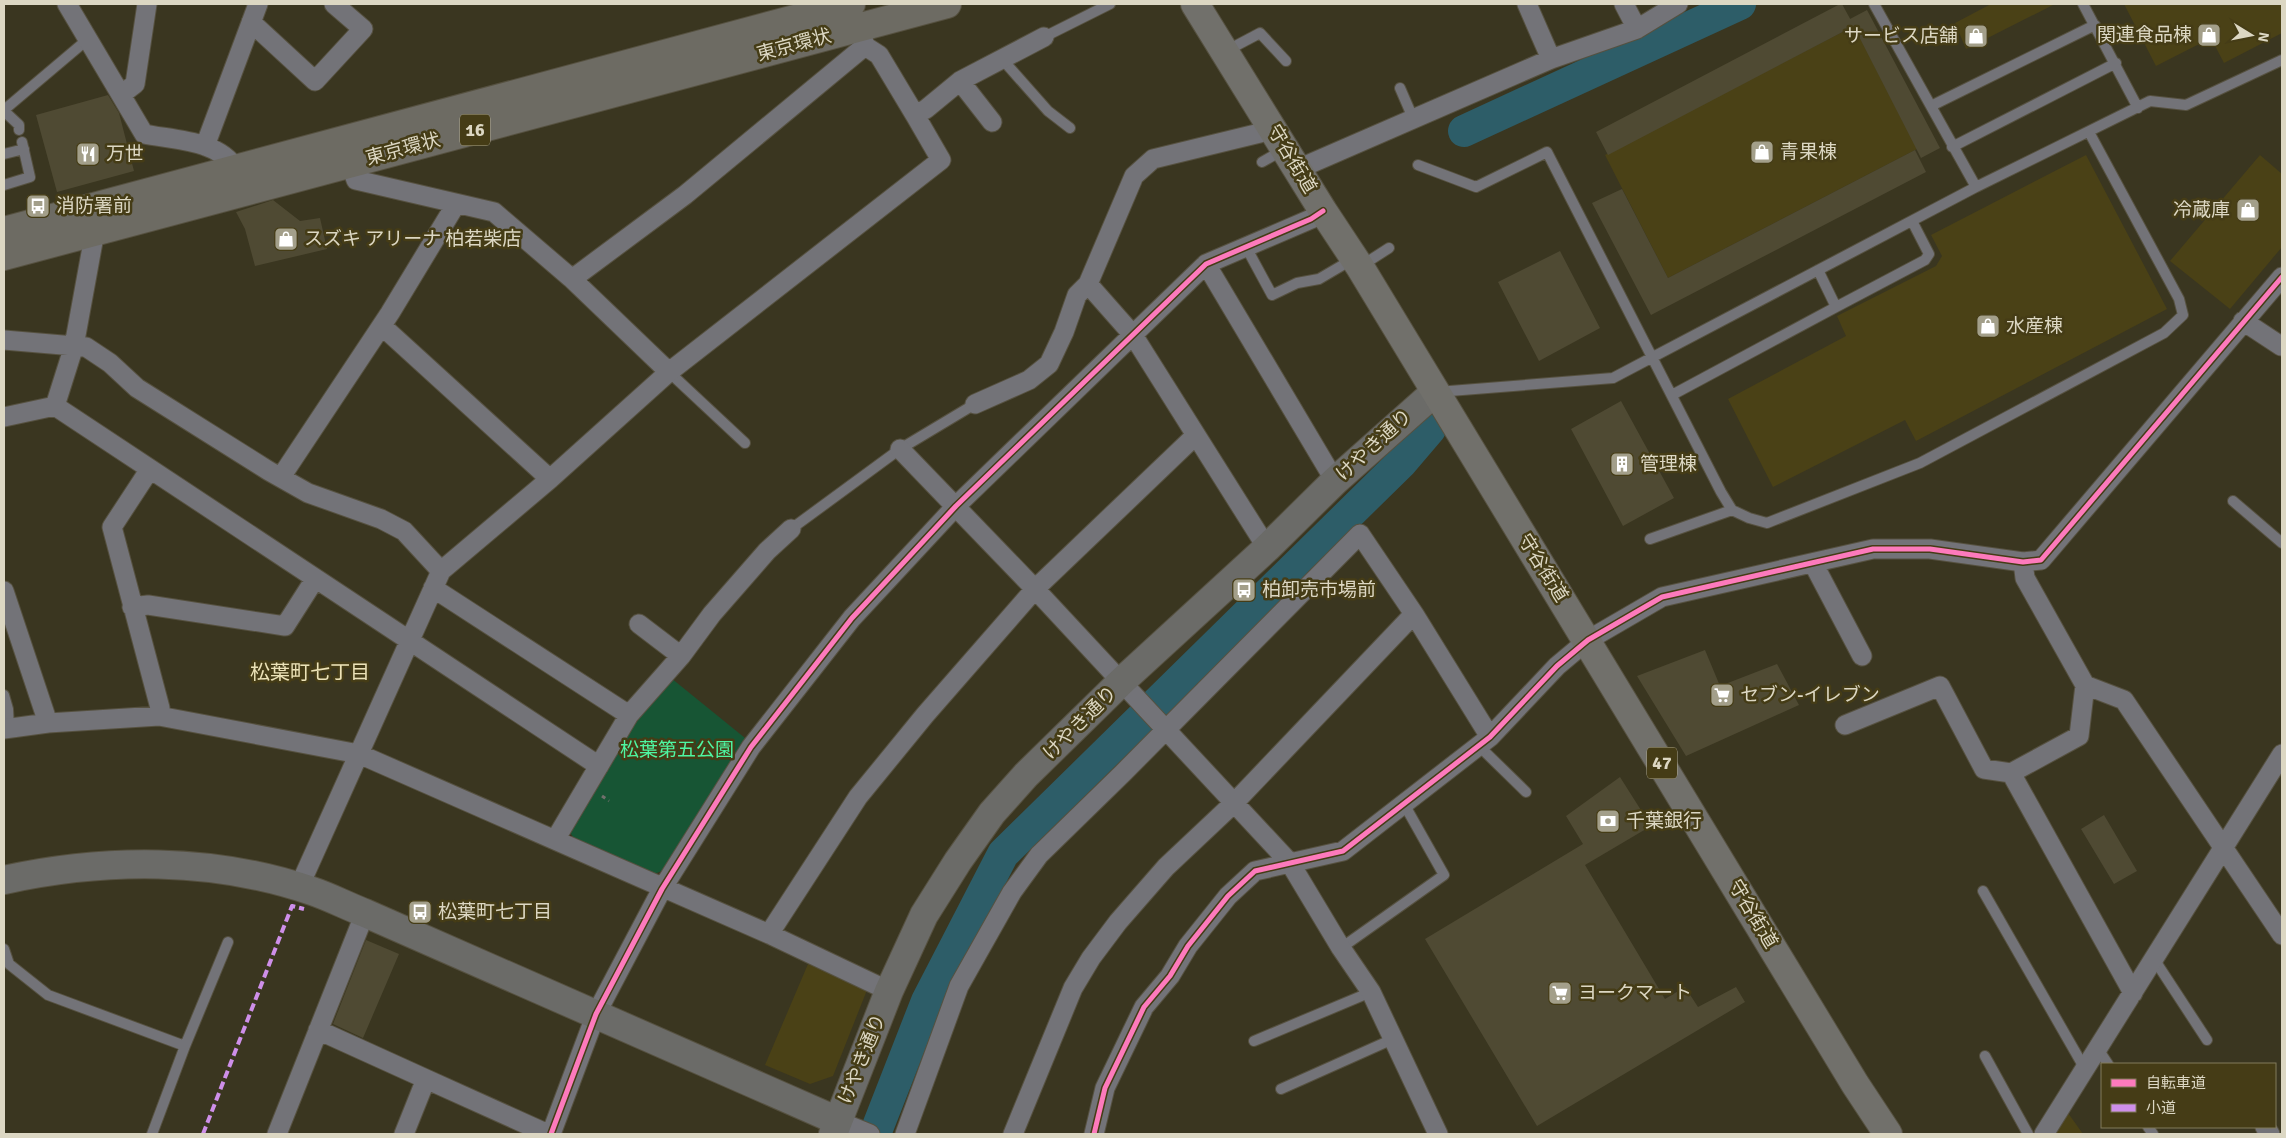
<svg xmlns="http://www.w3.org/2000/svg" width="2286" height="1138" viewBox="0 0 2286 1138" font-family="Signika,'Noto Sans JP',sans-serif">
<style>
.built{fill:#4a4116}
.green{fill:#175534}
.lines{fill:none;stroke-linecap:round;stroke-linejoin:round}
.river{stroke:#2d5d68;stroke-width:32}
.building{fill:#4f4a33}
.lane-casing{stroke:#565140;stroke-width:12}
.street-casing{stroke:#565140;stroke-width:21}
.secondary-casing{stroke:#565140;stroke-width:30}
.primary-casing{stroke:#565140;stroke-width:30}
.highway-casing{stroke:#565140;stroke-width:30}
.path{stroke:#71706c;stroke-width:3;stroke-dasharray:4 4;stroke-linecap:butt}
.lane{stroke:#737378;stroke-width:10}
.street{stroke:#737378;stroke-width:19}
.secondary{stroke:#6b6b68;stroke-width:28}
.primary{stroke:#71706b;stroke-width:28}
.highway{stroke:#6d6b63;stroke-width:28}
.quiet{stroke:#ce8fe9;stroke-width:4;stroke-dasharray:8 4;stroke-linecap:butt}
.cycleway-casing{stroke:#453c16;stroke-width:8}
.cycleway{stroke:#fd7abc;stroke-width:5}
.labels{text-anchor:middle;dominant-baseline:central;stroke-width:5;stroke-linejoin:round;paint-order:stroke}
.shield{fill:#453c16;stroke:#afa88f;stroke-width:1}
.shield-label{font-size:18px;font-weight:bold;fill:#dcd7c3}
.poi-label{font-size:19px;fill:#dcd7c3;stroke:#453c16;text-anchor:start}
.street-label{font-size:19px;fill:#dcd7c3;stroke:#453c16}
.park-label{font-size:19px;fill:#4ef6a2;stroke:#453c16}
.neighbourhood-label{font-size:20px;fill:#ece3b8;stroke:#453c16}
</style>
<rect width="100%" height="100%" fill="#3a3620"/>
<path class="built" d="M1991,4h64l-89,45 -11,-26z
M2124,4h158v29l-58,30 -13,-25 -55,28z
M1854,26l63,123 -249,129 -63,-123z
M2086,155l81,154 -251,132 -11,-21 -132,67 -45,-88 118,-63 -9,-20 99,-50 6,-10 -11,-21z
M2260,155l22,19v73l-52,62 -60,-48z
M808,964l59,26 -34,86 -23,8 -45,-19z
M2068,1113l15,21h-28z"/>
<path class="green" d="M671,678l74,60 -83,133 -8,3 -81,-37 -5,-8 70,-116z"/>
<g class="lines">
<path class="river" d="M1464,131l276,-127
M875,1134l52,-133 76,-147 398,-391 29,-34"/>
</g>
<path class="building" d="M1840,4h2l12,22 -246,129 -12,-23z
M1867,10l73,138 -19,10 -71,-139z
M108,95l11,18 15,58 -77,21 -21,-77z
M1915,150l11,22 -275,143 -59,-112 30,-14 46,89z
M273,200l27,21 20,-3 7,31 -72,17 -10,-37 -9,-17z
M1560,251l40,77 -61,33 -41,-79z
M1621,401l53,97 -51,28 -52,-97z
M1705,650l15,36 57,-22 22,41 -113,51 -49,-80z
M1620,777l31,49 -66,39 80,134 20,-12 13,20 38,-20 9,15 -208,124 -112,-187 158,-95 -17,-28z
M2104,815l33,56 -23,13 -33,-55z
M366,940l33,14 -36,84 -30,-14z"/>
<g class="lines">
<g class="lane-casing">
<path id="lane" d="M1874,4l102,183
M2083,4l55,104
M1044,37l66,-33
M1226,51l34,-18 26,28
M1002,59l46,52 22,17
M1400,88l13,30
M1931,106l164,-81
M4,110l84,-71
M4,111l15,14v5
M1952,147l164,-84
M4,154l20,-5
M1262,162l23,-13
M1418,165l58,22 71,-35 174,340 11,18 17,8 18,5 153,-60 244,-130 19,-18 -4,-16 -90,-167
M4,185l26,-8 -8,-35
M1246,247l26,48 25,-12 22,-4 34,-20
M1361,266l28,-18
M1836,307l89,-47 4,-6 -17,-33
M669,372l76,71
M1437,392l176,-14 363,-191 174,-86 36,4 96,-45
M1672,395l164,-88 -18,-37
M2233,501l49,42
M791,529l109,-80 75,-45
M1650,539l82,-29
M4,695l4,14 1,19
M1479,746l47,46
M1983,891l102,178
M1341,948l103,-73 -40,-71
M4,949l5,15 39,31 137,51 43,-104
M2154,959l53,81
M1254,1041l117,-49
M2098,1049l10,15
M1985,1056l43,78
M1281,1089l112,-50
M2148,1127l5,7
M152,1134l33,-88"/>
</g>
<g class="street-casing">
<path id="street" d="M67,4l77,130c30,6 75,6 92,35
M1527,4l24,55
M1624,4l13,25
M251,22l64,59 48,-52 -29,-25
M862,35l3,11 14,9 36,60
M960,81l32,41
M122,94l13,-10 12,-80
M205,146l53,-142
M350,163l6,17 138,32 77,66 98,94
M1298,169l253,-110 86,-30 41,-25
M1206,264l129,217
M572,279l113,-84 180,-149
M1088,284l45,51 134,213
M2243,321l38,25
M382,326l168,153
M4,340l82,7 24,16 27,25 132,83 39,22 73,26 23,12 37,40
M975,404l54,-24 20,-16 15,-32 13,-37 11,-11 46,-108 19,-17 107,-26 12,-7
M55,406l19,-60 21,-115
M4,417l51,-11 544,360
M900,449l135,140 255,274 51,85 30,44 67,142
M150,469l-38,58 48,181 -1,8
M281,477l109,-164 66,-109
M1813,563l49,93
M433,588l196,127
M4,591l44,132
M132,607l16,-2 137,21 30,-47
M639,624l42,32
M2085,685l39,15 158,235
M1845,725l95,-39 44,83 27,4 68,-37 6,-51 -60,-107 -2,-16
M4,729l44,-6 111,-7 200,38 410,180 120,57
M2011,773l122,220
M555,840l74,-125 52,-59 31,-42 55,-63 24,-22
M299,887l142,-316 109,-92 119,-107 272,-212 -26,-45 11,-6 34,-28 84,-44
M769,934l89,-137 67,-82 110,-126 161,-154
M318,1030l108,49
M838,1121l32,13
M2265,1127l5,7
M277,1134l88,-221
M404,1134l22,-55 122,55
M551,1134l45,-120 66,-125 89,-142 101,-129 104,-112 250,-242 105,-45 12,-8
M905,1134l54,-148 53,-94 27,-37 84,-82 237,-239 54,80 76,123
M1013,1134l60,-146 18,-30 27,-36 48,-55 69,-65 179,-188
M1094,1134l11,-46 39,-81 26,-31 18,-30 40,-50 27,-25 88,-20 147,-114 67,-71 31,-26 74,-43 211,-48h57l93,13 18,-2 241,-283
M2044,1134l238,-380"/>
</g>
<g class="secondary-casing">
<path id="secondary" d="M4,880c101,-22 209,-23 308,11 18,6 35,15 53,22l473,208
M833,1134l56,-143 35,-76 34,-54 34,-48 34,-38 96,-94 145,-133 68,-67 100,-89"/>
</g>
<g class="primary-casing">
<path id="primary" d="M1195,4l128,207 37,56 495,817 33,50"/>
</g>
<g class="highway-casing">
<path id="highway" d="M4,231l847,-227
M4,256l943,-252"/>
</g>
<path class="path" d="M602,796l7,5"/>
<use href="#lane" class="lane"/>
<use href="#street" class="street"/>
<use href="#secondary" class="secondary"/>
<use href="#primary" class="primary"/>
<use href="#highway" class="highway"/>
<path class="quiet" d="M203,1134l89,-228 12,3"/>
<g class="cycleway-casing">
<path id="cycleway" d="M551,1134l45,-120 66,-125 89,-142 101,-129 104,-112 250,-242 105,-45 12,-8
M1094,1134l11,-46 39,-81 26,-31 18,-30 40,-50 27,-25 88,-20 147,-114 67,-71 31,-26 74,-43 211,-48h57l93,13 18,-2 241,-283"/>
</g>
<use href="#cycleway" class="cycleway"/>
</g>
<defs>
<g id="shop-square" transform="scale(1.25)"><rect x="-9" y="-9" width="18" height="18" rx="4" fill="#a39f8a" stroke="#453c16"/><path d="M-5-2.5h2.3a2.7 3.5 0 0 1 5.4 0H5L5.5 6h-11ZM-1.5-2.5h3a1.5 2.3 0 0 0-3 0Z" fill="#fff"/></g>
<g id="restaurant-square" transform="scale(1.25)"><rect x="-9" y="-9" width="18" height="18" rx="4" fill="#a39f8a" stroke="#453c16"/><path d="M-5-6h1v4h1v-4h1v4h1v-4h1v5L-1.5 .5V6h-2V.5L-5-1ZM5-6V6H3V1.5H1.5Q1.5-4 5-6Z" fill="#fff"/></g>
<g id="bus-square" transform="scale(1.25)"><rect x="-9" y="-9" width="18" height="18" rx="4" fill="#a39f8a" stroke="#453c16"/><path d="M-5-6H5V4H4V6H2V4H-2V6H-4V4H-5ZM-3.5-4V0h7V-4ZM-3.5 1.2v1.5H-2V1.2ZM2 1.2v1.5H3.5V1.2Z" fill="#fff"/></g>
<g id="building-square" transform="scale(1.25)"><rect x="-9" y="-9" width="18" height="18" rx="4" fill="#a39f8a" stroke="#453c16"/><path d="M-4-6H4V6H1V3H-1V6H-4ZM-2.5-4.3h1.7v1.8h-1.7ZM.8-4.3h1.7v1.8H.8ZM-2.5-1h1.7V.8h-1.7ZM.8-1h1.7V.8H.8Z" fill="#fff"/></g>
<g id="supermarket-square" transform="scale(1.25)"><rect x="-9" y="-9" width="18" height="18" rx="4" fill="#a39f8a" stroke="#453c16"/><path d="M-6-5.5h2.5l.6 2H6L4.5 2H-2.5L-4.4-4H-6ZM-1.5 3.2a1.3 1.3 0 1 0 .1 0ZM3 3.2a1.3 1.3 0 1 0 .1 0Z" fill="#fff"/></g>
<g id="bank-square" transform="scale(1.25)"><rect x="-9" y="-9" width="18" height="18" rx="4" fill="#a39f8a" stroke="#453c16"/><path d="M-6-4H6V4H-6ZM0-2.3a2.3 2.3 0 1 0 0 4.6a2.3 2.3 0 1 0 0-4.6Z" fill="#fff"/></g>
</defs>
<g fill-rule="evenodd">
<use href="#shop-square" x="2209" y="35"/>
<use href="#shop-square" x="1976" y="36"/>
<use href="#shop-square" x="1762" y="152"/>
<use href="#restaurant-square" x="88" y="154"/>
<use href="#bus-square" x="38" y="206"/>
<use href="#shop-square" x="2248" y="210"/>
<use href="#shop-square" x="286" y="239"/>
<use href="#shop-square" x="1988" y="326"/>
<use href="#building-square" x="1622" y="464"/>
<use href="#bus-square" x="1244" y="590"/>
<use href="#supermarket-square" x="1722" y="695"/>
<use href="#bank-square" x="1608" y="821"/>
<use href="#bus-square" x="420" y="912"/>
<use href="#supermarket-square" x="1560" y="993"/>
</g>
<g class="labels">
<g class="shield">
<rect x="460" y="114.5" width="30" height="31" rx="4"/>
<rect x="1647" y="747.5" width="30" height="31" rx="4"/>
</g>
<g class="shield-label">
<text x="475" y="130">16</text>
<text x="1662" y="763">47</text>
</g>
<g class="poi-label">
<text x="2192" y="35" text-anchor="end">関連食品棟</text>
<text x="1958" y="36" text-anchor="end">サービス店舗</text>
<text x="1780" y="152">青果棟</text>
<text x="106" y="154">万世</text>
<text x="56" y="206">消防署前</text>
<text x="2230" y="210" text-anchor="end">冷蔵庫</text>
<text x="304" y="239">スズキ アリーナ 柏若柴店</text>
<text x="2006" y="326">水産棟</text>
<text x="1640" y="464">管理棟</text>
<text x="1262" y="590">柏卸売市場前</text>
<text x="1740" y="695">セブン-イレブン</text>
<text x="1626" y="821">千葉銀行</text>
<text x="438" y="912">松葉町七丁目</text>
<text x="1578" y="993">ヨークマート</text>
</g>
<g class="street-label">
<text transform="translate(794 45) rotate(-15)">東京環状</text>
<text transform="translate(403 149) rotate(-15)">東京環状</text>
<text transform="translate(1292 159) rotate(59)">守谷街道</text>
<text transform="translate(1374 445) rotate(-43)">けやき通り</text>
<text transform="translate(1543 568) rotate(58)">守谷街道</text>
<text transform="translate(1080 723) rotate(-45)">けやき通り</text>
<text transform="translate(1753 914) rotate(59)">守谷街道</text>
<text transform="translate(862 1059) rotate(-68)">けやき通り</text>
</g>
<g class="park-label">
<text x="677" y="750">松葉第五公園</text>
</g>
<g class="neighbourhood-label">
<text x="310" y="672">松葉町七丁目</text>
</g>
</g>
<rect width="2286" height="1138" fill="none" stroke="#dcd7c3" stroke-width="10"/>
<rect x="2101" y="1063" width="175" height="65" fill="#453c16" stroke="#817a5b"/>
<rect x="2111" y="1079" width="25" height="8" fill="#fd7abc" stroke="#817a5b"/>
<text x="2146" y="1088" font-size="15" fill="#dcd7c3">自転車道</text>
<rect x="2111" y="1104" width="25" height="8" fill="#ce8fe9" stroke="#817a5b"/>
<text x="2146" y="1113" font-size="15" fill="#dcd7c3">小道</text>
<g transform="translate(2251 35) rotate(100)" stroke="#453c16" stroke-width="4" paint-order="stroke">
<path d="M0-4L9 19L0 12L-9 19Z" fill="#dcd7c3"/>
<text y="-8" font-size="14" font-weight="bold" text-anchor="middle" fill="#dcd7c3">N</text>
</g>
</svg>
